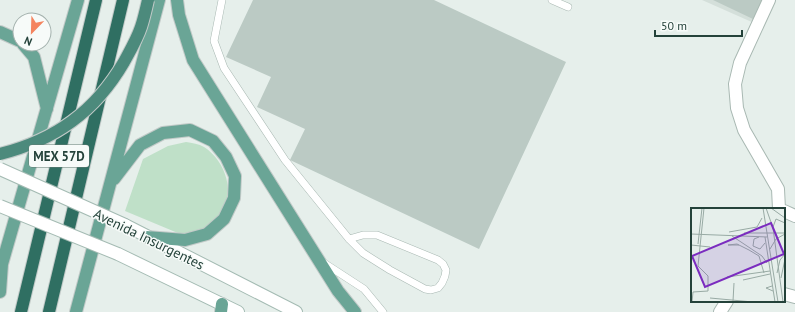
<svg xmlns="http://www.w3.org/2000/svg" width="795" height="312" viewBox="0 0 795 312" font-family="'PT Sans',sans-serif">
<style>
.built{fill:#d4dfda}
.green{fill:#bfe0c8}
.building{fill:#bbcac4}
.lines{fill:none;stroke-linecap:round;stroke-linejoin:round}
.service-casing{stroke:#a8b8b2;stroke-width:8}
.minor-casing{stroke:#a8b8b2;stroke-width:14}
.tertiary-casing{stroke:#a8b8b2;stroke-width:14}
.secondary-casing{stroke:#a4bbb3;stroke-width:14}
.primary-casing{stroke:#c2cac8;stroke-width:14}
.motorway-casing{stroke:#c2cac8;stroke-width:14}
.service{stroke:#fff;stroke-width:7}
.minor{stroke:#fff;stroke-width:12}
.tertiary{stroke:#fff;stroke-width:12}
.secondary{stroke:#fff;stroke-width:12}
.primary{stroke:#6aa596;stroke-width:12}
.motorway{stroke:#2f6f62;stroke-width:12}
.secondary-bridge-casing{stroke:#a4bbb3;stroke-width:14;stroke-linecap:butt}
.trunk-bridge-casing{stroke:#c2cac8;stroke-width:14;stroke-linecap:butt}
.secondary-bridge{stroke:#fff;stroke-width:12}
.trunk-bridge{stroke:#4c8a7c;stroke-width:12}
.labels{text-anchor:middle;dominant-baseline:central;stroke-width:3;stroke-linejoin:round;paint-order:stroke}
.shield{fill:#f7fbf9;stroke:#637a73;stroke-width:1}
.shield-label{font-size:13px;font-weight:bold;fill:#24423a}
.street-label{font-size:14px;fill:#24423a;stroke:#f7fbf9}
.inset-road{fill:none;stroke:#98aaa4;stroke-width:1}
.view{fill:#7b2cbf;fill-opacity:0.15;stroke:#7b2cbf;stroke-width:2}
.inset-edge{fill:none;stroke:#24423a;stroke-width:2}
</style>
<rect width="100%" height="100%" fill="#e6efeb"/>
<path class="built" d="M702,0h64l-12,23z"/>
<path class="green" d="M186,142c6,1 13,2 18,5 22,14 33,48 15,70 -8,10 -22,15 -34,19l-60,-25 18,-52 25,-13z"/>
<path class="building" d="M253,0h181l132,62 -87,187 -189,-89 15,-31 -48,-22 14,-30 -45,-20z
M713,0h49l-9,19z"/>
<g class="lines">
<g class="service-casing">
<path id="service" d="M222,0l-8,41 10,27 61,92 64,79 14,14 27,17 35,19 6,1 7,-2 4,-5 3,-7 1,-6 -3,-6 -5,-4 -61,-25h-14l-14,4
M552,0l16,7
M324,263l40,26 19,23"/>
</g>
<g class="minor-casing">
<path id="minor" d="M784,211l11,5
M784,294l11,3"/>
</g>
<g class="tertiary-casing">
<path id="tertiary" d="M769,0l-29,63 -5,21 2,24 7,22 34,59 1,20
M720,312l7,-11"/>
</g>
<g class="secondary-casing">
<path id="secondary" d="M125,225l171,87
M118,254l120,58"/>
</g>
<g class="primary-casing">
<path id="primary" d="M177,0l2,15 14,45 145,231 17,21
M0,32l20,9
M23,44l11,13 13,52
M114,179l26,-34 23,-12 27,-3 23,11 13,16 9,19 -1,22 -10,21 -17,15 -22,6 -39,-3
M0,292l2,-28 76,-264
M76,312l83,-312
M221,312l1,-8"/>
</g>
<g class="motorway-casing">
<path id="motorway" d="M21,312l75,-312
M49,312l74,-312"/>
</g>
<use href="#service" class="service"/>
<use href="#minor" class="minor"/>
<use href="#tertiary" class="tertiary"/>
<use href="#secondary" class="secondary"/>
<use href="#primary" class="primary"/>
<use href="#motorway" class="motorway"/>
<g class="secondary-bridge-casing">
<path id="secondary-bridge" d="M0,169l125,56
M0,206l118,48"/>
</g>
<g class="trunk-bridge-casing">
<path id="trunk-bridge" d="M0,154c55,-14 95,-42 124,-92 6,-11 13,-23 17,-35 3,-9 5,-18 7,-27"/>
</g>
<use href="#secondary-bridge" class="secondary-bridge"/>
<use href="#trunk-bridge" class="trunk-bridge"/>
</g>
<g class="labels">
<rect class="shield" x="29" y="145" width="60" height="22" rx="3"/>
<g class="shield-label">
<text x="59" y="156">MEX 57D</text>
</g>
<g class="street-label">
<text transform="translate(149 239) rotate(26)">Avenida Insurgentes</text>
</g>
</g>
<g transform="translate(691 208)">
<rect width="94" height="94" fill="#e6efeb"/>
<path class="inset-road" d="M72,0l15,94M75,0l7,20 10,74M80,0l14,10M82,19l3,-8 9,4M38,24l28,-5 5,-9M53,25h41M0,26l76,3M41,28l30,20 5,7M68,29l-5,2 -1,7 7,3 5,-6M74,29l10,65M7,36l4,-36M0,37l19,2M48,37h-11l9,-1 12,6 10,6 5,17M79,41l6,-10 9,-5M86,65l3,-13 5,-6M36,69l43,-6M90,70l4,-19M52,72l27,-6M81,78l-6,2 7,3M19,90l43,4M42,93l1,-18M1,94l1,-10 15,-1v-15l-10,-10 6,-58"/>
<path class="view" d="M80,15l13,31 -79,33 -13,-31z"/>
<rect width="94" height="94" class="inset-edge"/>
</g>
<g transform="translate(32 32) rotate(203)"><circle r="19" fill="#f7fbf9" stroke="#a3b1ad"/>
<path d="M0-3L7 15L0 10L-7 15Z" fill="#f4845f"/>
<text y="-6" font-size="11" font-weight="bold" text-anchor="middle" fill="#24423a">N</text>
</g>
<path d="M655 30v6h87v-6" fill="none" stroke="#24423a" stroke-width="2"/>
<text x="661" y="30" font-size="12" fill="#24423a" stroke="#f7fbf9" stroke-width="3" paint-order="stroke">50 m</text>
</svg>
